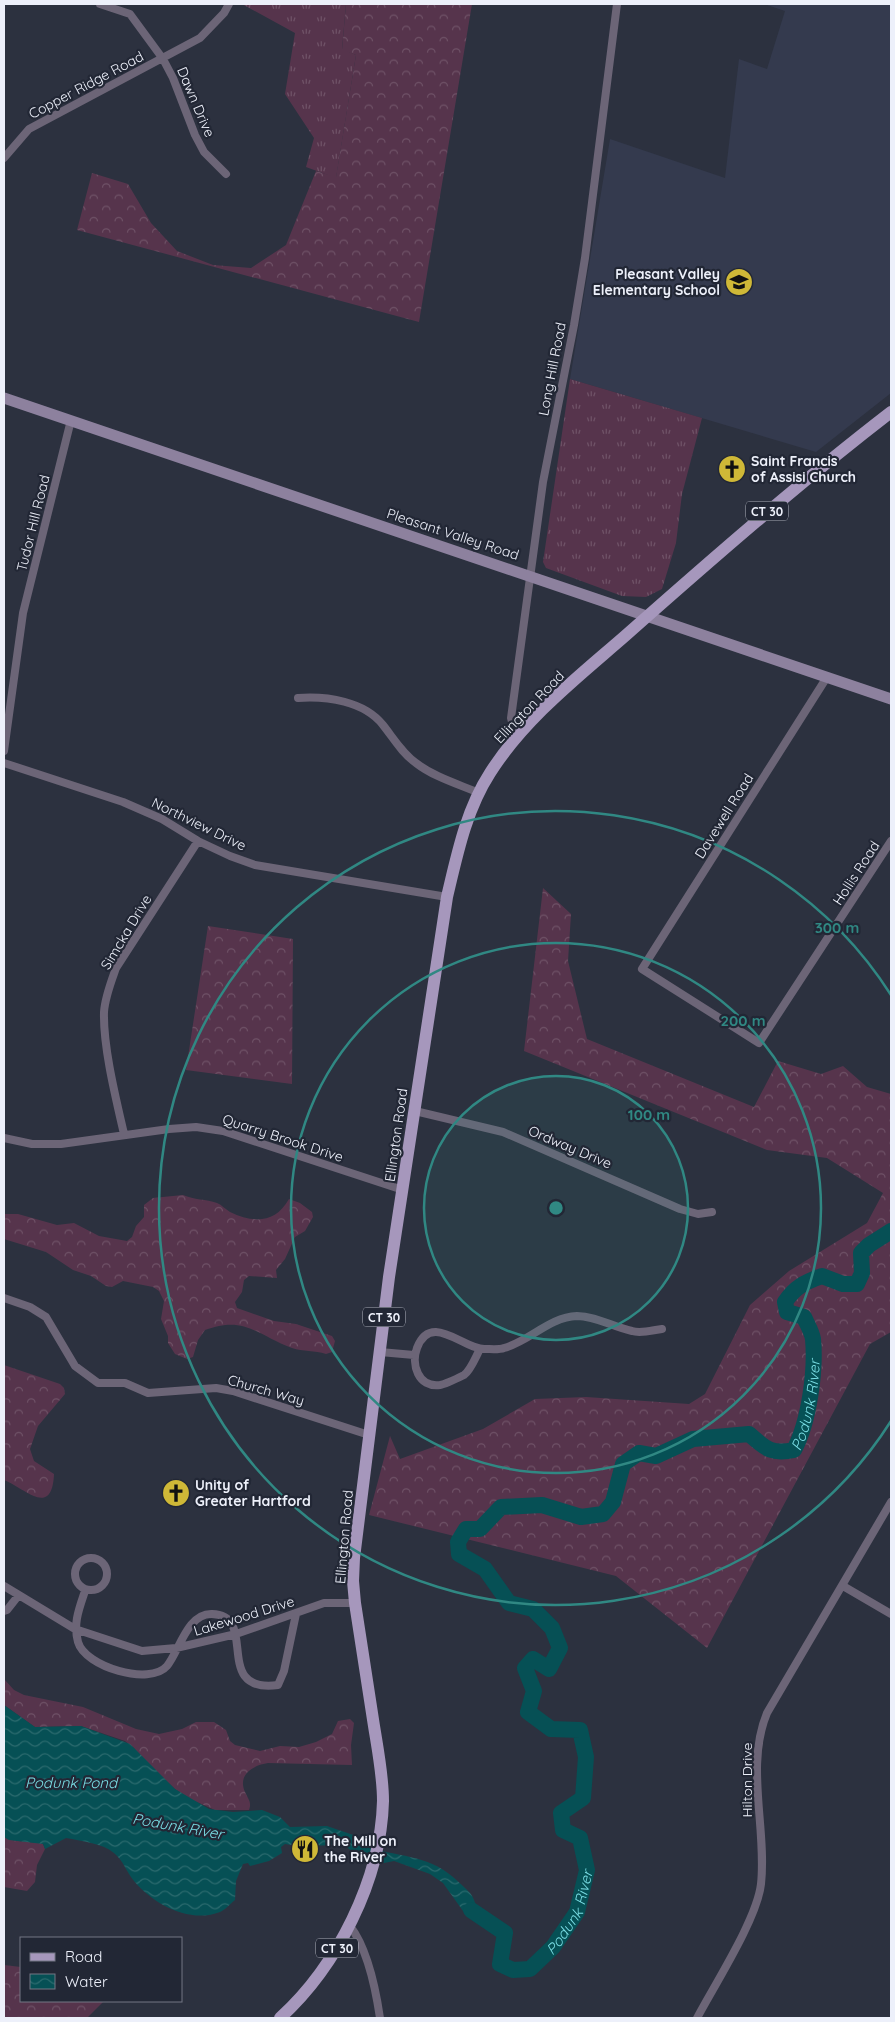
<svg xmlns="http://www.w3.org/2000/svg" width="895" height="2022" viewBox="0 0 895 2022" font-family="Quicksand,sans-serif">
<style>
.built{fill:#343a4e}
.grass{fill:url(#grass-tufts)}
.forest{fill:url(#forest-crowns)}
.water{fill:url(#water-waves)}
.lines{fill:none;stroke-linecap:round;stroke-linejoin:round}
.river{stroke:#065055;stroke-width:16}
.minor{stroke:#6c6577;stroke-width:8}
.secondary{stroke:#8d819e;stroke-width:11}
.primary{stroke:#a697bc;stroke-width:12}
.ring{fill:none;stroke:#308883;stroke-width:2.5}
.labels{text-anchor:middle;dominant-baseline:central;stroke-width:4.5;stroke-linejoin:round;paint-order:stroke}
.shield{fill:#222735;stroke:#b0b4bf;stroke-width:1}
.shield-label{font-size:12px;font-weight:bold;fill:#edf0fa}
.street-label{font-size:14px;fill:#edf0fa;stroke:#222735}
.poi-label{font-size:14px;font-weight:bold;fill:#edf0fa;stroke:#222735;text-anchor:start}
.water-label{font-size:15px;font-style:italic;fill:#7adee5;stroke:#222735}
.centre{fill:#308883;stroke:#222735;stroke-width:2.5}
.ring-label{font-size:15px;text-anchor:middle;font-weight:bold;fill:#308883;stroke:#222735;stroke-width:4.5;stroke-linejoin:round;paint-order:stroke}
</style>
<defs>
<pattern id="grass-tufts" width="24" height="20" patternUnits="userSpaceOnUse" patternTransform="scale(1.25)"><rect width="24" height="20" fill="#56344c"/><path d="M3 7l-1-3M5 7V3M7 7l1-3M15 17l-1-3M17 17v-4M19 17l1-3" fill="none" stroke="#6f5267"/></pattern>
<pattern id="forest-crowns" width="20" height="18" patternUnits="userSpaceOnUse" patternTransform="scale(1.25)"><rect width="20" height="18" fill="#56344c"/><path d="M2 6a3 3 0 1 1 6 0M12 15a3 3 0 1 1 6 0" fill="none" stroke="#6f5267"/></pattern>
<pattern id="water-waves" width="16" height="10" patternUnits="userSpaceOnUse" patternTransform="scale(1.25)"><rect width="16" height="10" fill="#065055"/><path d="M0 5q4-4 8 0t8 0" fill="none" stroke="#2b6a6e"/></pattern>
</defs>
<rect width="100%" height="100%" fill="#2c313f"/>
<path class="built" d="M764,4h127v389l-75,59 -246,-73 40,-240 115,39 14,-119 28,10 18,-58z"/>
<path class="grass" d="M242,4h104l-4,45 14,6 -20,123 -30,-11 8,-29 -29,-44 10,-61z
M570,379l132,39 -20,76 -6,49 -14,46 -16,8 -24,-1 -76,-28 -3,-6z"/>
<path class="forest" d="M346,4h126l-53,318 -342,-92 15,-57 36,11 23,39 26,28 36,14 38,3 35,-23 30,-74 20,6 20,-122 -14,-5z
M543,888l28,26 -3,47 19,78 167,68 24,-46 43,13 22,-8 24,21 24,7v238l-21,12 -163,304 -91,-72 -247,-61 21,-79 10,23 83,-30 52,-30 51,-2 103,7 16,-10 45,-89 39,-34 78,-48 16,-30 -56,-35 -60,-8 -243,-99z
M208,926l85,13 -1,145 -106,-14z
M183,1195c11,5 23,4 34,8 5,2 8,6 13,9 23,11 45,12 59,-13l11,4 12,9 1,5 -8,14 -10,6 -10,22 -9,11 1,8 -28,-2 -5,4 -2,12 -7,10 2,6 37,13 22,3 36,12 3,5 -3,11 -6,2c-11,-4 -23,-2 -34,-6 -35,-13 -47,-33 -87,-18l-7,10 -5,17 -6,2 -12,-5 -7,-11v-7l-7,-17 3,-18 -5,-10 -6,-4 -30,-6 -11,6 -6,-1 -15,-10 -18,-6 -27,-18 -42,-13v-25h14l39,11 17,-2 25,13 28,5 5,-4 4,-11 8,-9v-12l9,-7z
M4,1365l56,19 4,4 1,6 -27,32 -8,23 4,12 20,13c-2,44 -28,15 -50,6z
M4,1679l10,11 10,5 59,12 53,22 23,5 23,-5 14,-7h18l12,8 4,11 5,4 25,6 20,-5 19,1 17,-5 16,-8 6,-13 12,-2 4,4 -3,22 1,20 -84,-2c-14,2 -31,11 -23,29 3,7 7,10 4,18h-34l-25,-11 -15,-10 -34,-32 -7,-9 -9,-7 -44,-15 -46,1 -31,-22z
M4,1837c13,6 26,4 39,7l2,5 -8,16 -2,17 -8,9 -23,-4z
M4,1965l17,2v34h83l-17,17h-83z"/>
<path class="water" d="M4,1705l31,22 46,-1 49,18 45,45 34,20 24,3 29,-2 18,7 10,10 37,-1 35,12 4,9c29,9 62,8 87,30 6,5 12,11 17,16 10,13 0,16 20,27v3l-2,1 -10,-2 -15,-11 -20,-28 -13,-9 -36,-13 -10,2 -26,-7 -14,-11 -47,1 -12,-2 -4,3 1,6 -13,8 -19,5 -2,-3 -5,1 -7,17 -1,19c-5,4 -10,10 -15,12 -30,12 -67,-8 -86,-31 -7,-8 -11,-21 -20,-28 -12,-10 -33,-12 -48,-15l-21,11 -2,-5 -34,-4 -5,-3z"/>
<g class="lines">
<path class="river" id="s1" d="M471,1910l34,23 -5,31 13,6 17,-1 23,-22 24,-35 10,-42 -7,-32 -17,-8 -2,-17 22,-15 3,-41 -6,-27 -29,-1 -23,-17 6,-21 -9,-23 8,-9 16,10 11,-21 -8,-20 -19,-19 -24,-6 -24,-34 -26,-15 -1,-12 8,-13h14l21,-22 41,-2 39,12 22,-3 10,-12 10,-38 16,-11 17,3 37,-17 56,-5c16,14 22,21 45,16 15,-28 22,-79 19,-111 -1,-7 -6,-15 -9,-22l-17,-5 -2,-10c10,-15 20,-20 37,-26l21,8h14l5,-11 -1,-20 8,-8 22,-14"/>
<path class="minor" d="M100,4l30,10 33,45 10,19 22,57 9,17 22,22
M4,158l25,-29 171,-91 24,-25 5,-9
M827,677l-185,292 117,74 132,-202
M298,698c29,-2 66,3 85,27 11,14 19,28 33,38 18,14 42,21 63,30
M516,737l-5,-19 32,-236 31,-157 11,-67 32,-254
M4,751l19,-138 48,-193
M4,763l119,39 39,17 36,22 32,15 25,9 192,32
M415,1111l88,21 177,77 18,5 14,-2
M124,1134c-8,-35 -21,-87 -20,-122 1,-15 7,-30 12,-44l82,-127
M4,1138l28,6h29l108,-15 27,-2 27,4 180,59
M4,1298l26,9 16,10 29,49 23,17h27l23,10 68,-5 17,3 136,44
M480,1349c-4,7 -9,21 -16,26 -6,3 -18,9 -24,10 -22,3 -29,-21 -23,-37 14,-37 47,2 68,1 6,0 14,1 19,-1 26,-7 45,-31 73,-32 19,0 36,11 55,15 9,3 21,-1 30,-2
M380,1352l34,3
M75 1574a16 16 0 1 1 32 0a16 16 0 1 1-32 0Z
M4,1586l71,43 67,22 34,-3 60,-14 88,-31h31
M843,1586l48,28
M85,1591c-6,18 -12,32 -7,51 7,25 72,44 89,24 12,-14 20,-53 45,-52 48,1 -1,80 66,71l6,-14 12,-57
M4,1611l3,-1 11,-14
M350,1926c17,22 26,65 30,92
M697,2018c18,-34 60,-99 64,-134 6,-56 -16,-118 6,-171l124,-211"/>
<path class="secondary" d="M4,398l887,301"/>
<path class="primary" d="M280,2018c57,-52 101,-138 103,-217 0,-25 -5,-50 -9,-75 -6,-41 -13,-82 -19,-123l-2,-22 1,-23 35,-281 58,-380c10,-42 19,-87 43,-124 34,-54 88,-96 135,-137 87,-77 174,-153 266,-224"/>
</g>
<circle cx="556" cy="1208" r="132" fill="#308883" fill-opacity=".12"/>
<g class="ring">
<circle cx="556" cy="1208" r="132"/>
<circle cx="556" cy="1208" r="265"/>
<path d="M891 1421A397 397 0 1 1 891 995"/>
</g>
<defs>
<g id="school-disc" transform="scale(1.4375)"><circle r="9.5" fill="#cfb837" stroke="#222735"/><path d="M0-5L7-2L0 1L-7-2ZM-4 1L0 2.5L4 1V4Q0 6-4 4Z" fill="#111"/></g>
<g id="church-disc" transform="scale(1.4375)"><circle r="9.5" fill="#cfb837" stroke="#222735"/><path d="M-1.2-6h2.4v3.5h3.3v2.4h-3.3V6h-2.4V-.1h-3.3v-2.4h3.3Z" fill="#111"/></g>
<g id="restaurant-disc" transform="scale(1.4375)"><circle r="9.5" fill="#cfb837" stroke="#222735"/><path d="M-5-6h1v4h1v-4h1v4h1v-4h1v5L-1.5 .5V6h-2V.5L-5-1ZM5-6V6H3V1.5H1.5Q1.5-4 5-6Z" fill="#111"/></g>
</defs>
<g fill-rule="evenodd">
<use href="#school-disc" x="739" y="282"/>
<use href="#church-disc" x="732" y="469"/>
<use href="#church-disc" x="176" y="1493"/>
<use href="#restaurant-disc" x="305" y="1849"/>
</g>
<g class="labels">
<g class="shield">
<rect x="746" y="501.5" width="42" height="19" rx="4"/>
<rect x="363" y="1307.5" width="42" height="19" rx="4"/>
<rect x="316" y="1938.5" width="42" height="19" rx="4"/>
</g>
<g class="shield-label">
<text x="767" y="511">CT 30</text>
<text x="384" y="1317">CT 30</text>
<text x="337" y="1948">CT 30</text>
</g>
<g class="street-label">
<text transform="translate(86 85) rotate(-28)">Copper Ridge Road</text>
<text transform="translate(196 102) rotate(67)">Dawn Drive</text>
<text transform="translate(552 369) rotate(-79)">Long Hill Road</text>
<text transform="translate(33 523) rotate(-76)">Tudor Hill Road</text>
<text transform="translate(453 534) rotate(18)">Pleasant Valley Road</text>
<text transform="translate(529 707) rotate(-46)">Ellington Road</text>
<text transform="translate(724 816) rotate(-58)">Davewell Road</text>
<text transform="translate(199 824) rotate(26)">Northview Drive</text>
<text transform="translate(856 873) rotate(-57)">Hollis Road</text>
<text transform="translate(126 932) rotate(-59)">Simcka Drive</text>
<text transform="translate(396 1135) rotate(-82)">Ellington Road</text>
<text transform="translate(283 1138) rotate(18)">Quarry Brook Drive</text>
<text transform="translate(570 1147) rotate(23)">Ordway Drive</text>
<text transform="translate(266 1390) rotate(16)">Church Way</text>
<text transform="translate(344 1537) rotate(-85)">Ellington Road</text>
<text transform="translate(244 1616) rotate(-17)">Lakewood Drive</text>
<text transform="translate(747 1780) rotate(-90)">Hilton Drive</text>
</g>
<g class="poi-label">
<text x="720" y="274" text-anchor="end">Pleasant Valley<tspan x="720" dy="16">Elementary School</tspan></text>
<text x="751" y="461">Saint Francis<tspan x="751" dy="16">of Assisi Church</tspan></text>
<text x="195" y="1485">Unity of<tspan x="195" dy="16">Greater Hartford</tspan></text>
<text x="324" y="1841">The Mill on<tspan x="324" dy="16">the River</tspan></text>
</g>
<g class="water-label">
<text stroke="none"><textPath href="#s1" startOffset="1151">Podunk River</textPath></text>
<text x="71" y="1782">Podunk Pond</text>
<text transform="translate(178 1826) rotate(10)">Podunk River</text>
<text stroke="none"><textPath href="#s1" startOffset="175">Podunk River</textPath></text>
</g>
</g>
<circle cx="556" cy="1208" r="8" class="centre"/>
<g class="ring-label">
<text x="837" y="933">300 m</text>
<text x="743" y="1026">200 m</text>
<text x="649" y="1120">100 m</text>
</g>
<rect width="895" height="2022" fill="none" stroke="#edf0fa" stroke-width="10"/>
<rect x="20" y="1937" width="162" height="65" fill="#222735" stroke="#737784"/>
<rect x="30" y="1953" width="25" height="8" fill="#a697bc" stroke="#737784"/>
<text x="65" y="1962" font-size="15" fill="#edf0fa">Road</text>
<rect x="30" y="1974" width="25" height="15" fill="url(#water-waves)" stroke="#737784"/>
<text x="65" y="1987" font-size="15" fill="#edf0fa">Water</text>
</svg>
